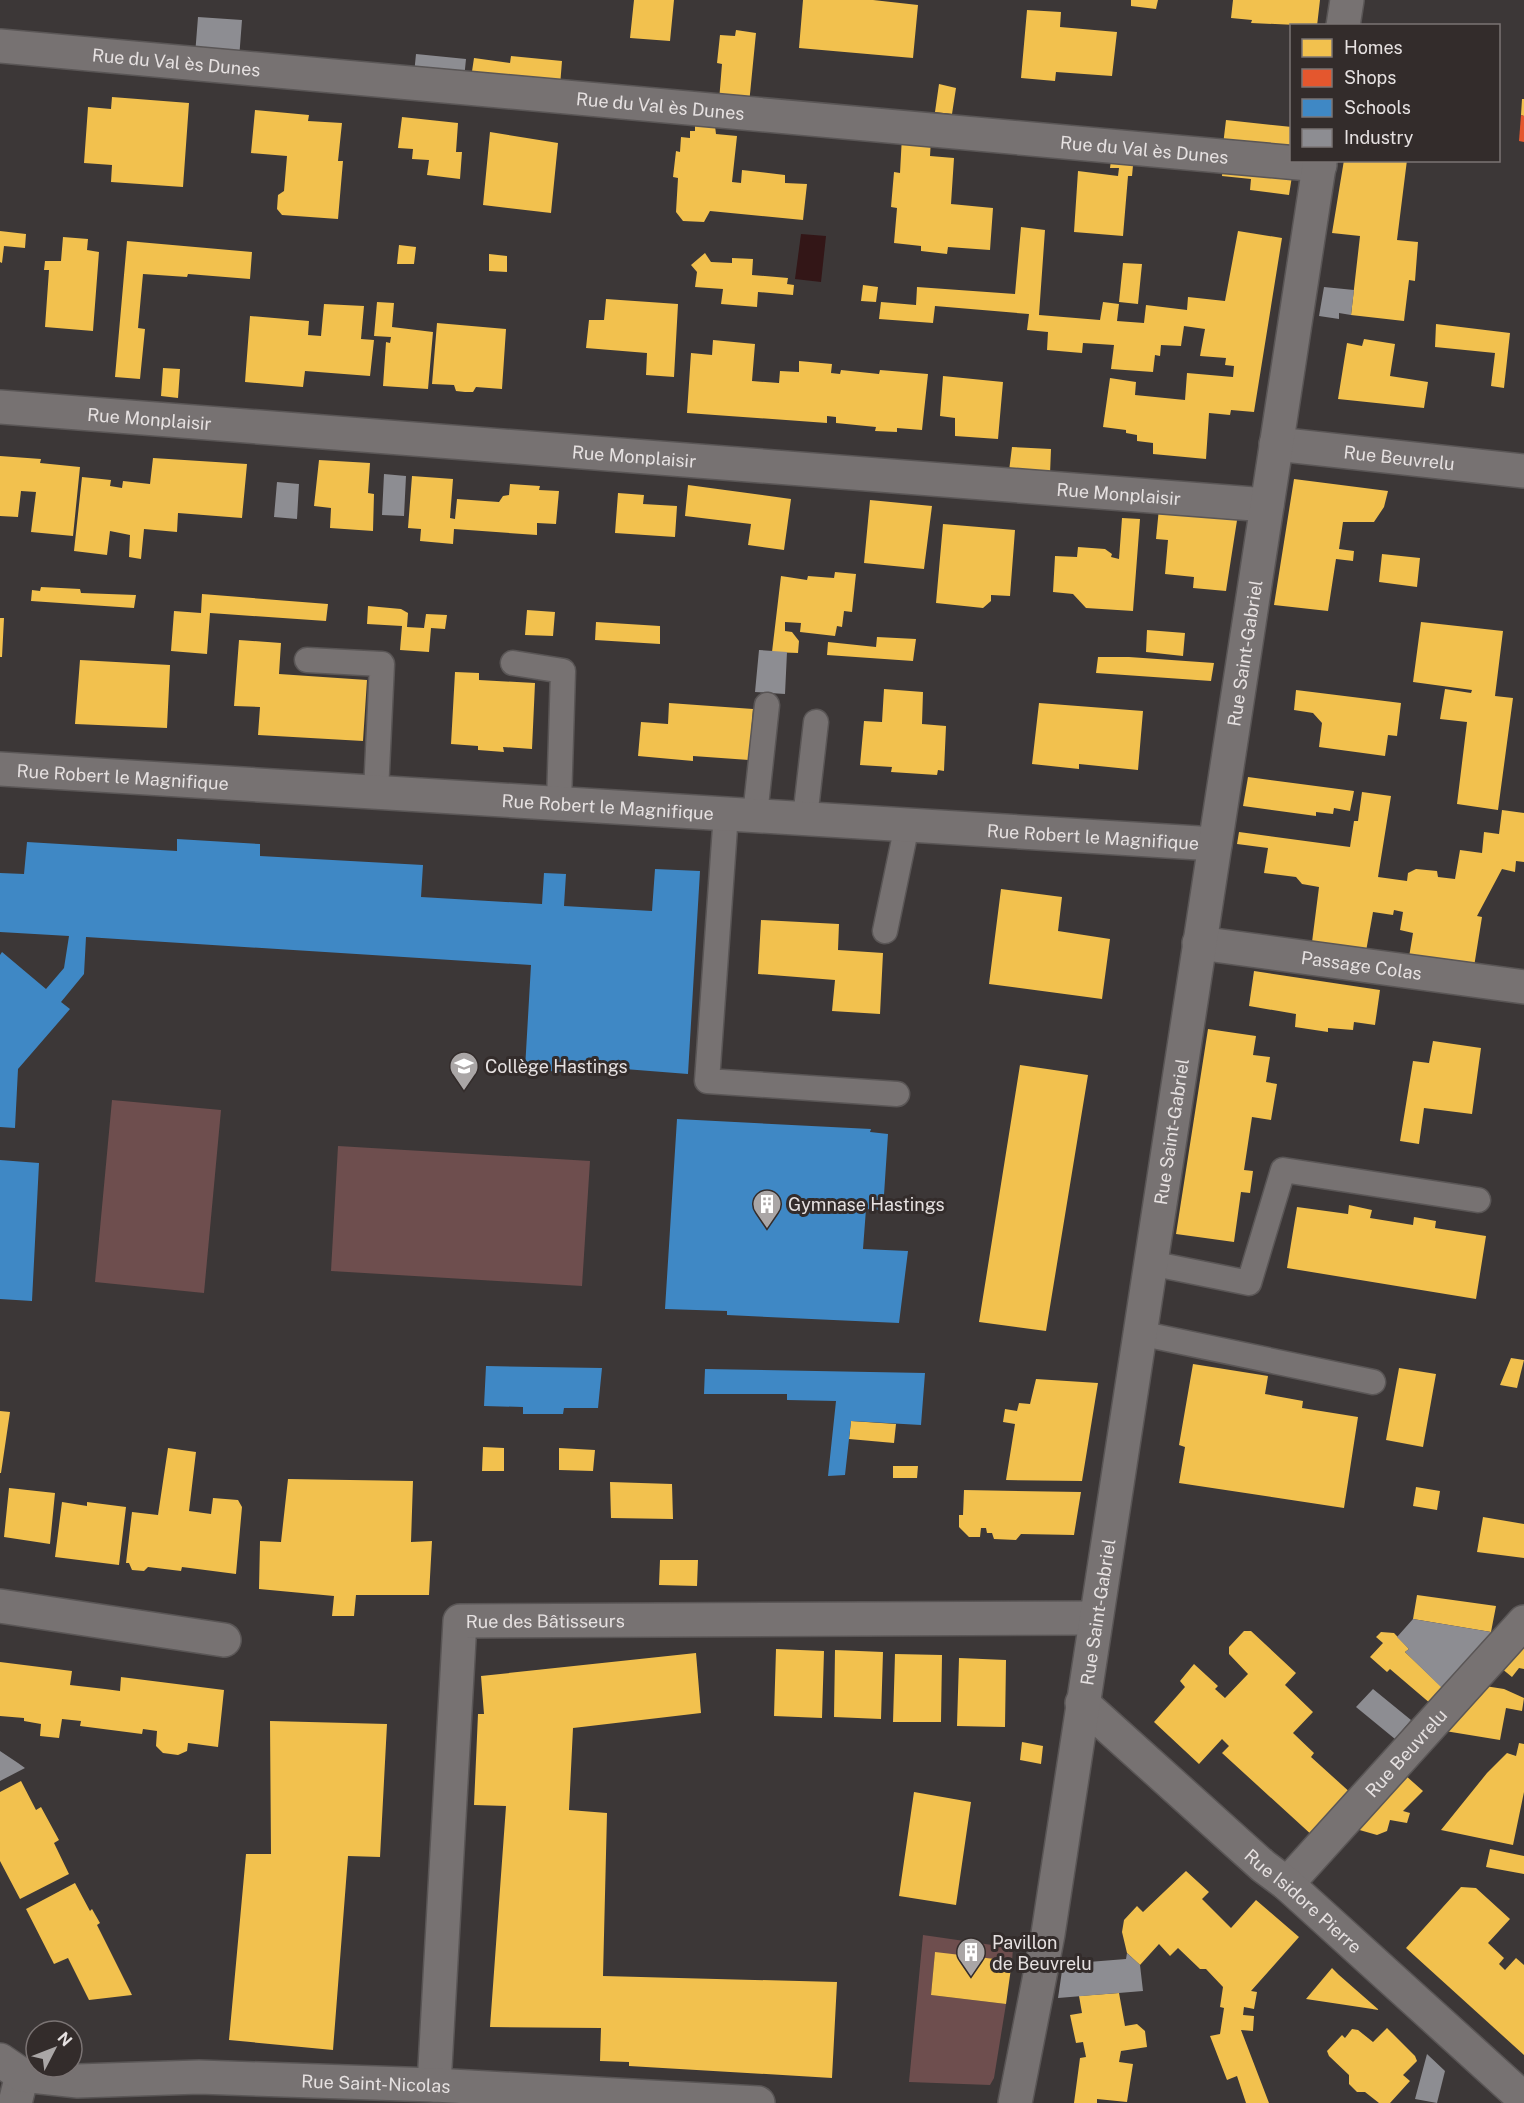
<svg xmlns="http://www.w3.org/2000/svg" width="1524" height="2103" viewBox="0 0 1524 2103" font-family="'Public Sans',sans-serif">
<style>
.green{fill:#6e4e4e}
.water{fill:#331617}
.homes{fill:#f2c14e}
.shops{fill:#e4572e}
.schools{fill:#3f88c5}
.industry{fill:#8d8d92}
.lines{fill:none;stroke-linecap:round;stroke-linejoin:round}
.service-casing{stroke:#5a5656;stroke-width:27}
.pedestrian-casing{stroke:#5a5656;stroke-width:36}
.minor-casing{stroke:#5a5656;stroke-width:36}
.tertiary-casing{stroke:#5a5656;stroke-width:36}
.service{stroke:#777272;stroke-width:24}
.pedestrian{stroke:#777272;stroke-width:33}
.minor{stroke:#777272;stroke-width:33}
.tertiary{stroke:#777272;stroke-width:33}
.labels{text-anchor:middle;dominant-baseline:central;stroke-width:6;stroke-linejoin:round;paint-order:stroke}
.street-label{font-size:18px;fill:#e6e1e1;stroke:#332c2b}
.poi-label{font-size:18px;fill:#e6e1e1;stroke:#332c2b;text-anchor:start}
</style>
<rect width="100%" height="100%" fill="#3c3737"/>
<path class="green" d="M112,1100l109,10 -17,183 -109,-11z
M338,1146l252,15 -8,125 -251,-15z
M923,1935l90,13 -1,13 -77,-8 -4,42 75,9 -12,74 -4,7 -81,-3z"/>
<path class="water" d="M801,234l25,2 -5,46 -26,-3z"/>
<path class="homes" d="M634,0h40l-4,41 -40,-3z
M803,0h70l45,5 -5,53 -114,-10z
M1131,0h27l-2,9 -25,-3z
M1233,0h87l-3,26 -66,-3 1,-3 -21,-2z
M1027,10l34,2 -1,15 57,5 -5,44 -56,-4 -1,9 -34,-3z
M736,30l20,3 -7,71 -30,-3 3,-37 -5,-1 3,-28 15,1z
M511,56l51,5 -2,25 -89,-8 3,-20 36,5z
M939,84l17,4 -4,26 -17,-2z
M112,97l77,6 -6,84 -72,-5 1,-17 -28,-2 4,-56 23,2z
M1522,99h2v17l-3,-1z
M255,110l54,5 -1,6 34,2 -4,38h5l-5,58 -56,-4 -5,-6 1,-14 6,-4 3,-35 -36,-3z
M402,117l56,6 -2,29h6l-2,27 -33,-4 2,-15 -17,-1 1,-10 -15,-1z
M1226,120l66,7v25l-69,-7z
M695,125l20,1 1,8 21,2 -5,46 9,1 1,-13 43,5v8l22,1 -4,36 -93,-9 -6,11 -21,-1 -7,-9 2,-34 -5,-1 3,-26 4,1 1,-15 9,1v-7h5z
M490,132l68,11 -7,70 -68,-8z
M902,136l29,3 -1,17 24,2 -3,46 42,4 -3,42 -42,-3 -1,7 -26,-3v-5l-27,-3 3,-35 -6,-1 3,-35 6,1z
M1112,153l22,2 -2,21h-4l-5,60 -49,-4 4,-61 40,5 1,-8h-9z
M1344,160h63l-10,80 21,2 -3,39 -6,-1 -5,41 -53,-6 9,-79 -28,-3z
M1223,163l70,7 -4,25 -39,-5 1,-11 -29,-3z
M1021,227l24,3 -6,85 61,5 3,-18 16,2 -2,17 27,2 2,-18 41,5 1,-13 37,4 13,-70 44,7 -28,174 -23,-2 -1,5 -21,-2 -3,46 -53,-5v-11l-16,-2v-6l-11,-2v-3l-23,-3 7,-49 26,4 -1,13 50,5 2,-27 46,4 1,-11 -9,-1 1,-7 -26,-2 5,-27 -21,-3 -3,20 -20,-1 -1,11 -5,-1 -2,17 -42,-3 3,-24 -31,-2 -1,10 -35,-3 1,-18 -21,-2 2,-16 -94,-8 -2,17 -54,-4 2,-17 35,3 1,-18 98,7z
M0,231l26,3 -1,14 -21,-2 -2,17 -2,-1z
M63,237l25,2 -1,11 12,2 -6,79 -48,-4 4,-57h-5l1,-9h16z
M127,241l125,11 -2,27 -62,-5 -1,3 -44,-3 -5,54 7,1 -5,50 -25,-2z
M399,245l17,2 -2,17h-17z
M705,253l6,9 21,1v-5l21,1 -1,16 36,3 -1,6 7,1 -1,10 -35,-3 -1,15 -36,-3 2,-15 -28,-2 2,-15 -6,-7z
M489,254l18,2v16l-18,-1z
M1123,263l19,1 -4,40 -19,-2z
M863,285l15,2 -2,15 -15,-1z
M606,299l72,5 -4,73 -28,-2 1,-22 -61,-5 3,-28h15z
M377,302l17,1 -2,24 41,5 -5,57 -45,-3 3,-44 4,1 1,-6 -17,-1z
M324,304l40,2 -3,33 13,1 -4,36 -65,-5 -2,16 -58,-5 5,-66 59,5 -1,14 13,1z
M437,323l69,6 -4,60 -26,-2 -3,5h-8l-9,-1 -2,-6 -22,-1z
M1436,324l74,9 -6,55 -13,-2 4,-33 -60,-6z
M1364,339l31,5 -5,32 38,6 -4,26 -86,-9 9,-56 15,3z
M713,340l42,4 -3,37 27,2 1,-12 19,1v-11l33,3 -1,9 9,1 1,-4 38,4 1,-4 48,4 -6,56 -25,-2v4l-22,-1 1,-4 -40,-4v-6l-9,-1v7l-140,-10 4,-60 21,2z
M163,368l17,1 -2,29 -17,-2z
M943,376l60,6 -5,57 -43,-3v-18l-15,-2z
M1012,447l39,2 -1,25 -41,-3z
M0,456l41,3 -1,4 40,4 -7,69 -42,-4 5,-40 -15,-1 -3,26 -18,-1z
M153,458l94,6 -5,54 -64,-5 -1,19 -33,-3 -3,30 -12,-2 1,-22 -20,-4 -3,24 -33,-4 8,-74 29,3 -1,6 12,2 1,-7 27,3z
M319,460l51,3 -2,30 6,1 -1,37 -43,-3 1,-20 -17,-2z
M412,476l41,3 -3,39 5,1 2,-20 42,3 4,-6 6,-1 1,-11 30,2 -1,4 20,1 -3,33 -19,-1v12l-83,-6 -1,15 -33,-3 1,-12 -13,-1z
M1294,479l94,12 -4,16 -10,15h-31l-4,27 15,2 -1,10 -17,-2 -8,52 -54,-6z
M688,485l103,14 -7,51 -36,-5 3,-21 -66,-8z
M618,493l26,2 -1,9 34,2 -2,31 -60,-4z
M870,500l62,6 -8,63 -60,-6z
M1159,508l79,6 -12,77 -33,-3 1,-11 -29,-3 3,-34 -12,-1z
M1122,518l18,1 -7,92 -47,-3 -13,-14 -20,-2 2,-36 22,1 1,-10 27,2 7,5 -1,3 8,2z
M943,524l72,6 -5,66 -19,-1v6l-8,7 -47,-5z
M1382,554l38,4 -3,29 -38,-5z
M835,572l21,2 -4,38 -8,-1 -2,16 -5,-1 -2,10 -35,-4 1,-9 -16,-1v9l7,1 7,9 -1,12 -26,-1 9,-76 26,4 1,-4 26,2z
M41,587l39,2 1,4 55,2 -2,13 -103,-7 1,-11 8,1z
M202,594l126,10 -2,17 -116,-8 -3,41 -36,-3 3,-40 27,2z
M368,606l33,3 7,4 -1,14 17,1 2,-14 21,1 -2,14 -14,-1 -2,24 -29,-2 2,-24 -35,-2z
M527,610l28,2 -2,24 -28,-1z
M0,618h4l-2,39h-2z
M596,622l64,4v18l-65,-4z
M1421,622l82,9 -8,65 18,2 -15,112 -41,-6 10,-82 -27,-3 5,-30 26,4 1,-3 -59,-8z
M1147,630l38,3 -2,23 -37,-4z
M877,637l39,2 -3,22 -86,-6 1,-13 48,5z
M239,640l42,3 -2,31 88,6 -4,61 -105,-6 2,-28 -26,-1z
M1098,657h31l85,6 -3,18 -115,-8z
M80,660l90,5 -3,63 -92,-4z
M455,672l24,1v7l56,3 -3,66 -29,-2 1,5 -26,-2v-4l-27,-2z
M884,689l39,3 -1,32 24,2 -2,45 -6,-1 -1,5 -46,-3 1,-5 -32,-2 4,-44 18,1z
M1296,690l105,13 -4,33 -9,-1 -3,21 -66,-9 3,-24 -9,-10 -19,-3z
M669,703l84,6 -4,51 -56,-4v5l-55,-5 3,-34 27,2z
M1039,703l104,8 -5,59 -59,-6v5l-47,-5z
M1248,777l106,14 -4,20 -16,-3 -1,6 -17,-2v4l-73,-10z
M1362,792l29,4 -13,81 29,4 1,-8 8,-4 21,2 1,6 17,2 5,-29 22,3 2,-21 15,2 3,-24 22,3v49l-8,-1 -1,11 -13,-3 -25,47 5,1 -9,56 -65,-10 5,-30 -13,-3 3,-18 -9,-2 -1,5 -20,-3 -8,45 -54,-7 8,-63 -17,-3 -6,-7 -32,-4 4,-25 -31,-4 2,-12 111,15 4,-26h4z
M1001,889l61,8 -4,34 52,8 -8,60 -113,-15z
M761,920l78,4 -1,26 45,3 -3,61 -48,-3 3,-31 -77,-6z
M1254,971l126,19 -5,35 -21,-3 -1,8 -25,-2v4l-33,-5 1,-13 -47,-8z
M1208,1029l48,7 -3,19 17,2 -4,25 11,2 -6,36 -19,-3 -8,53 9,1 -3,22 -9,-1 -7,50 -58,-8z
M1433,1041l48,7 -9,66 -48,-6 -5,36 -19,-3 13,-80 16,2z
M1020,1065l68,10 -42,256 -67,-9z
M1349,1205l23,5 -2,8 43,7 1,-8 22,4 -1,7 51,8 -10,63 -189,-31 10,-61 51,7z
M1511,1358l13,2 -7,28 -17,-3z
M1193,1364l75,12 -3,18 38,7 -1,7 56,9 -14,91 -165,-25 6,-36 -6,-2z
M1399,1368l37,6 -13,73 -37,-7z
M1036,1379l62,4 -16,98 -76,-1 9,-56 -12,-2 2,-13 12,2 2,-8 11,1z
M0,1411l10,1 -9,61h-1z
M851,1421l45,3 -2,19 -45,-4z
M483,1447l21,1v23h-22z
M168,1448l28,4 -7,59 22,3 2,-16 25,2 4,7 -6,67 -54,-7 -1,4 -33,-4 -4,4 -12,-1 -3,-7h-3l6,-51 26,3z
M559,1448l36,2 -2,21 -34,-1z
M893,1466h25l-1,12h-24z
M288,1479l125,2 -2,61 21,-1 -3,54h-73l-2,21h-22l2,-20 -75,-7 1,-48 21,1z
M610,1482l62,2 1,35 -62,-1z
M1416,1487l24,4 -3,19 -24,-4z
M9,1488l46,5 -5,51 -46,-7z
M964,1490l117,2 -7,43 -53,-1 -5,6 -22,-1 -2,-6h-5l-1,-5h-5l-1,9h-11l-10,-10v-12h4z
M62,1502l25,4v-4l39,5 -7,58 -64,-8z
M1483,1517l41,7v34l-47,-6z
M660,1560h38l-1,26 -38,-1z
M1417,1595l79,11 -5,26 -78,-13z
M1244,1631h7l45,42 -11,12 28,27 -20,21 21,20 -3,4 42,38 -39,42 -92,-84 7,-7 -7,-7 -23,25 -45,-42 31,-35 -5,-6 14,-17 24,22 -3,3 10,9 23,-24 -19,-20v-7z
M1381,1632l13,1 15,16 -4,3 42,40 -16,12 -41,-35 -3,3 -17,-15 13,-14 -7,-6z
M1519,1647l5,1v21l-5,-1 -7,9 -11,-9z
M776,1649l48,2 -2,67 -48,-2z
M835,1650l48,2 -2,67 -47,-2z
M696,1653l5,60 -128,15 -4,82 38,3 -4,163 234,6 -5,96 -203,-12v-4l-29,-1 1,-33 -111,-1 16,-221 -32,-1 4,-91h6l-3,-38z
M895,1654l47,1 -1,67h-48z
M959,1658l47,2 -1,67 -48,-1z
M0,1662l72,9 -2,14 35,4 15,2 1,-14 103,13 -6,57 -30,-4 -1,8 -9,4 -15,-2 -7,-7 1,-15 -14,-2 -1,5 -62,-8 1,-5 -19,-2 -3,19 -19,-2 1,-12 -17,-3v-3l-24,-2z
M1485,1686l19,3 20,9 -2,13 -16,-3 -6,32 -55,-9z
M270,1721l117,3 -7,133 -32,-1 -15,194 -104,-10 17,-186h25z
M1022,1742l21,4 -2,18 -21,-4z
M1519,1743l5,1v48l-11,53 -72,-15 46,-57 20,-20 9,3z
M1405,1775l18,16 -20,20 7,2 -3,10 -17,-3 -3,11 -10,4 -21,-6z
M21,1781l15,29 5,-3 18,33 -5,3 15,31 -49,25 -20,-38v-69z
M914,1792l57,10 -15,103 -57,-9z
M1490,1849l34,7v18l-38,-7z
M1186,1871l23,21 -7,7 29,29 25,-28 43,37 -48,54 6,1 -3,17 -10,-2 -1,8 11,1 -1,15 -12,-1 28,73h-23l-9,-27 -10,4 -17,-44 10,-2 4,-26 -4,-1 3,-20 -17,-18h-6l-22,-21 -8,8 -11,-12 -19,21 -13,-12 -5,-21 2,-12 13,-14 6,6z
M75,1883l15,28 2,-2 8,14 -3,2 35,70 -43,5 -21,-42 -14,6 -28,-55z
M1461,1887l15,1 34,31 -22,24 16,15 -5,6 6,6 11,-12 8,7v90l-118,-107z
M935,1952l77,9 -6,43 -75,-9z
M1332,1968l7,7 40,35 -73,-11z
M1119,1993l6,33 12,-2 8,7 2,16 -26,4 -2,11 14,2 -6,38 -30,-3v4h-23l6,-45 6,-1 -3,-15 -7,1 -6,-28 12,-2 -3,-17z
M1387,2028l28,28 2,5 -14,14 7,6 -20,22h-11l-14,-11h-8l-8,-8v-9l-20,-19 -2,-5 15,-16 3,3 7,-9 6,1 15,12z"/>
<path class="shops" d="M1521,115l3,1v26l-5,-1z"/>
<path class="schools" d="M177,839l83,5v12l163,9 -2,32 121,7 2,-31 22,1 -2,32 88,5 3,-42 45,2 -12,203 -89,-7 -1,8 -73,-6 6,-104 -445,-28 -2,37 -23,28 9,7 -52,60 -3,59 -15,-1v-172l2,-3 44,37 18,-21 5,-32 -69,-4v-59l24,1 3,-32 150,9z
M677,1119l194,10 -1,3 18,2 -5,76 -17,-1 -3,40 45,2 -9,72 -172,-8v-4l-62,-2z
M0,1160l39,3 -7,138 -32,-2z
M486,1366l116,2 -4,40h-34l-1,6h-40v-7l-39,-1z
M705,1369l220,4 -4,52 -70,-4 -6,54 -17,1 8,-75 -49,-1v-6h-83z"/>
<path class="industry" d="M198,17l44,3 -3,39 -44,-4z
M416,54l50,5 -2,20 -50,-5z
M1324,287l30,3 -3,25 -12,-2v6l-20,-3z
M384,474l22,2 -2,40 -22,-1z
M277,482l22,2 -2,35 -23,-2z
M759,650l28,2 -2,42 -30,-2z
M1413,1619l78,13 2,1 -50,56 -38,-37 4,-3 -12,-12z
M1373,1689l38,31 -16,19 -39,-32z
M0,1751l18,12 7,5 -25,13z
M1127,1953l13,12 3,26 -85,7 5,-34 63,-5z
M1427,2054l18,17 -8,32 -22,-4z"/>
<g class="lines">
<g class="service-casing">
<path id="service" d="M307,660l75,4 -6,128
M513,663l50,8 -4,132
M726,813l-19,268 190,13
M755,815l12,-110
M805,818l11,-96
M885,931l22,-106
M1150,1263l99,20 34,-113 195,30
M1139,1333l234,49"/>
</g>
<g class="pedestrian-casing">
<g id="pedestrian">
<path id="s1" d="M1287,1884l237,-262"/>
</g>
</g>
<g class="minor-casing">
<g id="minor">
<path id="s2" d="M0,46l1320,119"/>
<path id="s3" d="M0,407l1267,98"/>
<path id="s4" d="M1276,444l248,27"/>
<path id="s5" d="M0,769l1215,75"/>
<path id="s6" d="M1199,943l325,44"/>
<path d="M0,1606l224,34"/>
<path id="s7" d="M1082,1703l181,163 24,18 237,215"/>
<path id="s8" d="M434,2085l26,-464 635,-3"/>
<path d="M15,2103l7,-28"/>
</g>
</g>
<g class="tertiary-casing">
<g id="tertiary">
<path d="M1343,26l4,-26"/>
<path id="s9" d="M0,2060l22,15 56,6 121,-4 235,8 324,18"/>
<path id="s10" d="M1015,2103l33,-169 272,-1774"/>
</g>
</g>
<use href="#service" class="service"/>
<use href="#pedestrian" class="pedestrian"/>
<use href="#minor" class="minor"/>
<use href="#tertiary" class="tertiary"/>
</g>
<defs>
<g id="school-pin" transform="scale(1.5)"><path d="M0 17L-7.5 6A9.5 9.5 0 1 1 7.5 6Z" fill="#aaa6a6" stroke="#332c2b"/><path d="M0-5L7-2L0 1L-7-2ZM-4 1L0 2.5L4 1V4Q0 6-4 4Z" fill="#fff"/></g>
<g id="building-pin" transform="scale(1.5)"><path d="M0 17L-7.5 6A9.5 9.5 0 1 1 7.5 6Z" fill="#aaa6a6" stroke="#332c2b"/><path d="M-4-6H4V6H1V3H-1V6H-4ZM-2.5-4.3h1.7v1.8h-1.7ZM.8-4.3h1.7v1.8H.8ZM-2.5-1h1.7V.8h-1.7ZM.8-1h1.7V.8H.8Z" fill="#fff"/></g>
</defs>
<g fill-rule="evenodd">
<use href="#school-pin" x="464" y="1066"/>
<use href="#building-pin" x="767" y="1204"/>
<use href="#building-pin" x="971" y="1952"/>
</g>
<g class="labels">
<g class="street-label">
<text stroke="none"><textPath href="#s2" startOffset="177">Rue du Val ès Dunes</textPath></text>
<text stroke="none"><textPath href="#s2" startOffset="663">Rue du Val ès Dunes</textPath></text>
<text stroke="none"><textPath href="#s2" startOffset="1149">Rue du Val ès Dunes</textPath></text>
<text stroke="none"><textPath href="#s3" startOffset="150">Rue Monplaisir</textPath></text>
<text stroke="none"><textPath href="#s3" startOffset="636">Rue Monplaisir</textPath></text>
<text stroke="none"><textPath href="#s4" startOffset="124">Rue Beuvrelu</textPath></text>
<text stroke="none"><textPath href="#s3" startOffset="1122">Rue Monplaisir</textPath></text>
<text stroke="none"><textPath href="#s10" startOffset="1468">Rue Saint-Gabriel</textPath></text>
<text stroke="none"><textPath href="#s5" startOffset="123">Rue Robert le Magnifique</textPath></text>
<text stroke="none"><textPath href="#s5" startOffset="609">Rue Robert le Magnifique</textPath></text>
<text stroke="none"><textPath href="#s5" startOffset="1095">Rue Robert le Magnifique</textPath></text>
<text stroke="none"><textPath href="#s6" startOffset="164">Passage Colas</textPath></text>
<text stroke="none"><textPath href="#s10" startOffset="984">Rue Saint-Gabriel</textPath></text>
<text stroke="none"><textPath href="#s10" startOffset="498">Rue Saint-Gabriel</textPath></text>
<text stroke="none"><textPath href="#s8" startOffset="550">Rue des Bâtisseurs</textPath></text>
<text stroke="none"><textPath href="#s1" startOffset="177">Rue Beuvrelu</textPath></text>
<text stroke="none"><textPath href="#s7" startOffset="297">Rue Isidore Pierre</textPath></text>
<text stroke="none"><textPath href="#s9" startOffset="381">Rue Saint-Nicolas</textPath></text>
</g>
<g class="poi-label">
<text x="485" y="1066">Collège Hastings</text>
<text x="788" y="1204">Gymnase Hastings</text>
<text x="992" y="1942">Pavillon<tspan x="992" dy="21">de Beuvrelu</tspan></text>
</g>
</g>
<rect x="1290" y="24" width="210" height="138" fill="#332c2b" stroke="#7b7474" stroke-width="1.5"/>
<rect x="1302" y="39" width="30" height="18" fill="#f2c14e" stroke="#7b7474" stroke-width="1.5"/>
<text x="1344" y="54" font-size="18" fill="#e6e1e1">Homes</text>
<rect x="1302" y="69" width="30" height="18" fill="#e4572e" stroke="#7b7474" stroke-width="1.5"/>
<text x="1344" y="84" font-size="18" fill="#e6e1e1">Shops</text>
<rect x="1302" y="99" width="30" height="18" fill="#3f88c5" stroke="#7b7474" stroke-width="1.5"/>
<text x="1344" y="114" font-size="18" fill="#e6e1e1">Schools</text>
<rect x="1302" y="129" width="30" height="18" fill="#8d8d92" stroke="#7b7474" stroke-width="1.5"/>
<text x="1344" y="144" font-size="18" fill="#e6e1e1">Industry</text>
<g transform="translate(54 2049) rotate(48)"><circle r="28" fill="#332c2b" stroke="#7b7474" stroke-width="1.5"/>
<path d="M0-4.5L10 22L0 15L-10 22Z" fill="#aaa6a6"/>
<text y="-9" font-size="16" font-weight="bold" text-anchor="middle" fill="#e6e1e1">N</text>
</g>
</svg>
